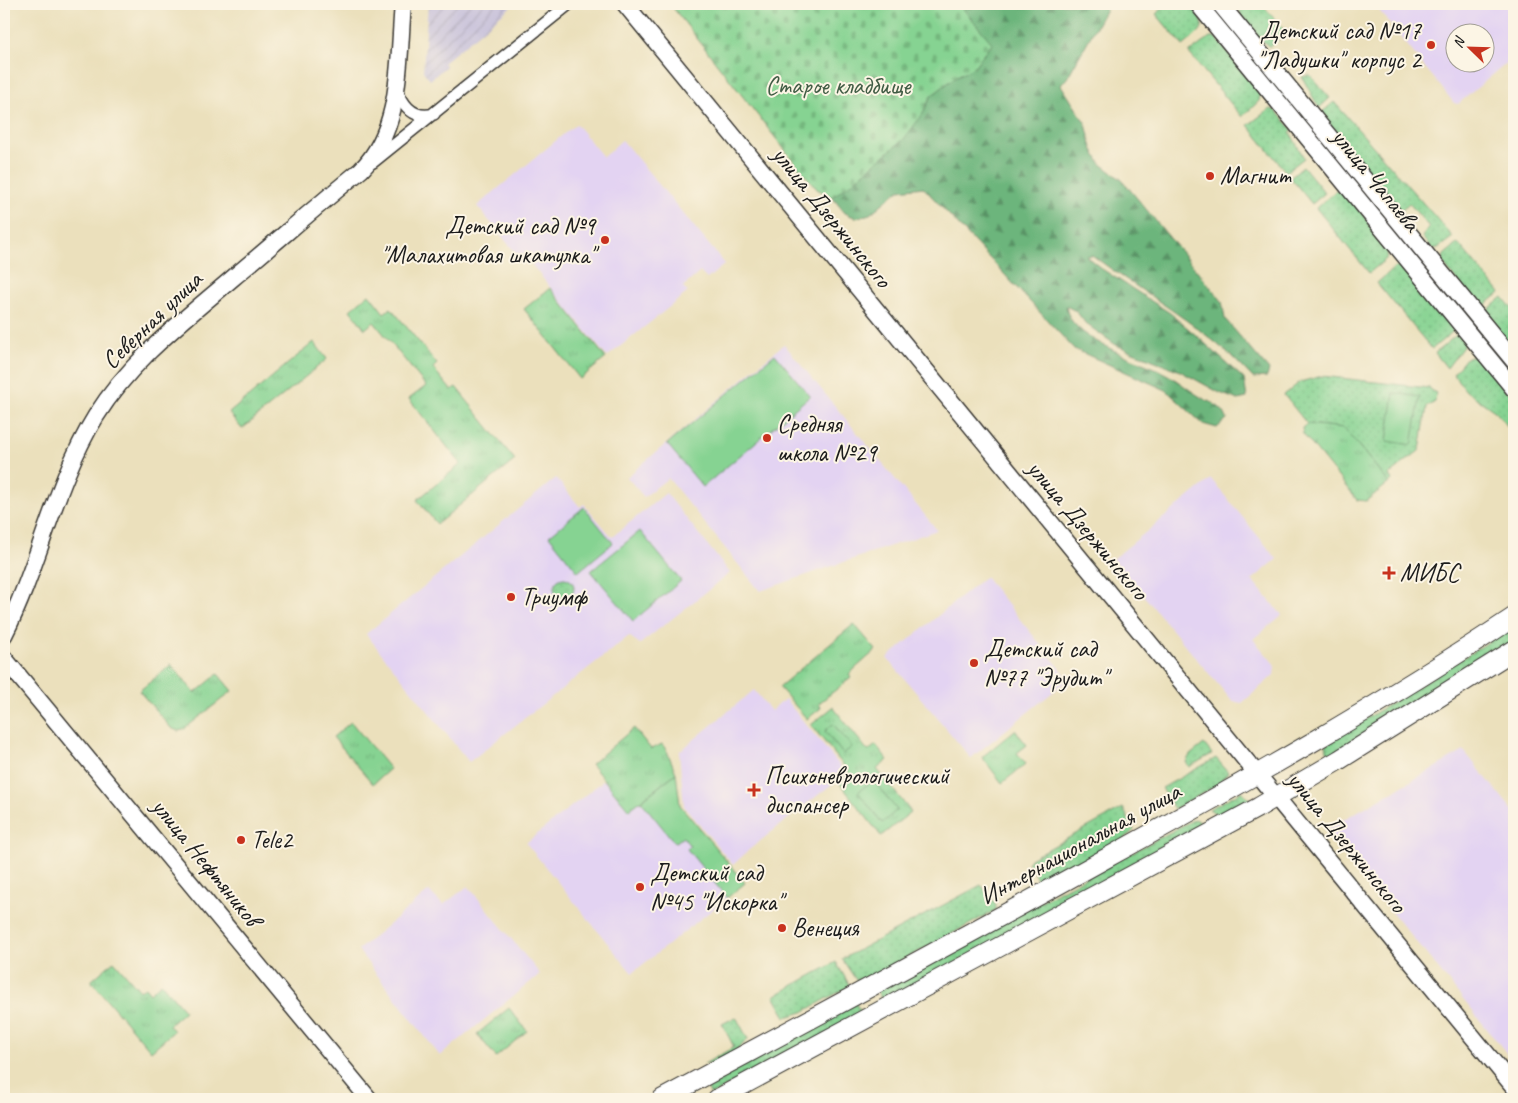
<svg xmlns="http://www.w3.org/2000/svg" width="1518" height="1103" viewBox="0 0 1518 1103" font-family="Caveat,sans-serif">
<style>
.built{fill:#e3d3f2;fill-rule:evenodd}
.industrial{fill:url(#industrial-furrows)}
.grass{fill:url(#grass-dots);stroke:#517857}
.forest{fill:url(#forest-firs);stroke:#44684c}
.cemetery{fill:url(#cemetery-stones);stroke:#517857}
.park{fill:url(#park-tufts);stroke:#517857}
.pitch{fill:#86d392;stroke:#517857}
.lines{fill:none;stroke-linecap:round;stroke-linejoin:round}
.street-casing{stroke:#3b3934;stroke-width:14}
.secondary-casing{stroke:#3b3934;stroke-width:19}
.primary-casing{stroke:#3b3934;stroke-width:21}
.street{stroke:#fff;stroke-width:11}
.secondary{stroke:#fff;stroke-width:16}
.primary{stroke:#fff;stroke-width:19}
.poi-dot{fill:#c8321e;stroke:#fcf5e5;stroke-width:2}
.labels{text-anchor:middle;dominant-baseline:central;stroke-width:4;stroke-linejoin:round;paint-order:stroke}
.poi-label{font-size:25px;fill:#1c1c1c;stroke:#fcf5e5;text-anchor:start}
.park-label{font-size:25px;fill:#415c45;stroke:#fcf5e5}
.street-label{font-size:25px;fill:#1c1c1c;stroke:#fcf5e5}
</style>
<defs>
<pattern id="industrial-furrows" width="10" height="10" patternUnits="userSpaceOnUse" patternTransform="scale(1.25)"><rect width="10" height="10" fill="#c6c0da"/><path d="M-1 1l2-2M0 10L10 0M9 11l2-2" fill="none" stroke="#aaa4ba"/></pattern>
<pattern id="grass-dots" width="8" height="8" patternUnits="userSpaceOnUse" patternTransform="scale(1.25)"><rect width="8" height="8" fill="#86d392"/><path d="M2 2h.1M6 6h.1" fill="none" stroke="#73b57d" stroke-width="1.8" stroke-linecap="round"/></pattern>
<pattern id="forest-firs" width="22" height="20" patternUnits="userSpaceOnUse" patternTransform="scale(1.25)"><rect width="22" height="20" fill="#6cb57c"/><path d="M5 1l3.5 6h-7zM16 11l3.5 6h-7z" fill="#589265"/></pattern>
<pattern id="cemetery-stones" width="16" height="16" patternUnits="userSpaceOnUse" patternTransform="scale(1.25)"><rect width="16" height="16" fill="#86d392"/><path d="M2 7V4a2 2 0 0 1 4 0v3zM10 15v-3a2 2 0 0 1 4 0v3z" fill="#73b57d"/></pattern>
<pattern id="park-tufts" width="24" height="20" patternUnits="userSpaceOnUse" patternTransform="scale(1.25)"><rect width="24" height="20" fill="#86d392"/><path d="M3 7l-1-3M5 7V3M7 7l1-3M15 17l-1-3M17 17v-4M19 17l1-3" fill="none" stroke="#73b57d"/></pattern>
</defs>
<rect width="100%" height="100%" fill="#fcf5e5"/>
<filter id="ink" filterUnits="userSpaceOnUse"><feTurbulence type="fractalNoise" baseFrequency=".02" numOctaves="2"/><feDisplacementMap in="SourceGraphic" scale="10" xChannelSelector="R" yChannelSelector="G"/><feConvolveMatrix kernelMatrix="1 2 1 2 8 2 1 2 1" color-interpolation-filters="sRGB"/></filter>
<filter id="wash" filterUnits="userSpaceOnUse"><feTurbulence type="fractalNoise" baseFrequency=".0096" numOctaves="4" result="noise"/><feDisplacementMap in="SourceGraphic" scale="20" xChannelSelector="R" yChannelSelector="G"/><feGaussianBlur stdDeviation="1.12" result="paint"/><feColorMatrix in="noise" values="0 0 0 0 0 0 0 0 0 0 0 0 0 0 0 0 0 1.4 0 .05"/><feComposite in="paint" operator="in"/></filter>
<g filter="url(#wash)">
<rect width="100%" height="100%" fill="#ebe0bc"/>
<path class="built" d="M1374,4h140v53l-56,47 -4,-1zM1456,32h30v30h-30z
M576,124l27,33 19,-17 103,124 -18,15 -7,-7 -17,15 5,5 -81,65 -84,-103 -4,3 -42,-51z
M784,344l153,186 -177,61 -92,-113 -24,19 -17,-20z
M556,478l24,29 4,-3 28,33 54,-44 64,80 -90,71 -11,-8 -160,126 -103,-128z
M1211,479l66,80 -25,21 30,35 -29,24 22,26 -1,10 -32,28 -10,-2 -119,-142z
M985,577l84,102 -98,79 -84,-100z
M754,690l17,21 14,-12 61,74 -96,76 -17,16 -49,-59 -5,-54z
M1464,751l50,61v250l-189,-232z
M604,780l25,30 12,-9 34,42 8,-6 7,9 -3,3 40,49 -95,75 -106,-130z
M468,886l72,88 -100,82 -82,-106 71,-59 14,14z"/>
<path class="industrial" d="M428,4h86l-71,59 3,3 -16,14 -7,-9z"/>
<path class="grass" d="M1168,4h23c18,23 14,24 -8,42l-27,-32z
M1247,4h15l21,25 -2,8 -11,10c-10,-9 -32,-21 -30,-36z
M1210,37h5l46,54 -2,10 -17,16 -53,-64z
M1310,75l20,23 -11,10 -17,-31z
M1334,102l119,135 -15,11 -6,1 -10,-12 7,-10 -20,-24 -6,6 -5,10 -78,-105z
M1270,109l5,1 18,20 -3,2 14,26 -18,14 -38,-47z
M1309,121l161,196 -4,4 -161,-196z
M1303,166l22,27 -13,11 -22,-27z
M1337,190l17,13 35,45 -3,11 -17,14 -53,-65z
M1458,243l42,50 -21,17 -37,-48 2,-7z
M1400,266l6,2 51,60 -25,21 -55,-66 17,-15z
M1503,297l11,14v30l-10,-1 -21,-26z
M1460,332l5,12 -18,24 -12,-15z
M1472,356l9,3 33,40v35l-18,-22 -30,-21 -13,-17 14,-17z
M1322,376l107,12 7,5 -1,9 -8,5 -7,43 -31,25 3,5 -3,3 -45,-55 -37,-4 -23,-29 16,-13z
M554 588a10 10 0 1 1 20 0a10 10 0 1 1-20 0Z
M1514,626v15l-182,114 -5,-4 -1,-7z
M1204,744l8,10 -23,13 -3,-5 4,-7z
M1216,758l12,14 -10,13 -44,24 -12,-21z
M1242,791l11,13 -37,20 -1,-11 -6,-4z
M1123,808l11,22 -19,18 -74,39 -13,-25 2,-3z
M1195,819l6,3 1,5 -318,176 -8,-14z
M981,885l15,19v6l-134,72 -6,-2 -14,-21z
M836,962l14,24 -47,26 -17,5 -12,-21z
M855,1002l7,13 -151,80 -7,-12z
M736,1017l12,22c-10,11 -28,27 -44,25l30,-17 -12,-23z"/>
<path class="forest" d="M959,4h150l-42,74 -6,7 25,39 6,24 8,15 22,17 100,121 3,18 44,51 -2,7 -14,1c-46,-51 -107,-82 -161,-123l-6,1 16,13 68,44 27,23 47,43 3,19 -9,2 -18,-7 -40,-22 -64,-26 -30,-21 -10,-13 -10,-5c2,32 69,52 94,65 14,6 26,17 39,25 11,7 24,9 28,23l-10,9 -14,-4 -37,-34 -92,-41 -151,-162 -24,3 -29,24 -14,4 -11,-5 -13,-16 33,-25 57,-57 9,-19 26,-20 16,-8 19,-24z"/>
<path class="cemetery" d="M670,4h289l33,39 -19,25 -16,8 -26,20 -9,19 -18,24 -55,46 -17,12 -15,-8 -21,-25z"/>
<path class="park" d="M550,288l56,70 -26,21 -56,-70z
M369,294l15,19 7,-5 46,56 -4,4 18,22 5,-3 59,73 -78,64 -20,-24 44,-36 -52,-65 17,-13 -52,-64 -9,7 -15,-19z
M314,342l13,17 -85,70 -13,-16z
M1307,424l37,4 45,55 -23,18 -9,-1 -54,-66 -1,-6z
M854,624l22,26 -27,24 2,4 -32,25 2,5 -14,11 -28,-32z
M171,665l24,28 23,-19 14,17 -49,39 -5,1 -7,-3 -32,-37z
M833,707l35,44 8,-6 12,15 -11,9 34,43 -30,24 -43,-55 11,-9 -38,-47z
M351,722l39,47 -17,15 -40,-47z
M634,728l17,21 11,-5 5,7 9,22 -47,37 -38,-46z
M1015,730l12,15 -10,8 9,11 -24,19 -20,-26z
M114,961l26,30 5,-4 5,6 11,-10 24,28 -16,14 5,6 -23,20 -60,-70z
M509,1008l18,23 -31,26 -19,-23z"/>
<path class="pitch" d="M775,354l35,42 -107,91 -36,-43z
M1394,393l26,4 -8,48 -25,-4z
M584,507l29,36 -35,29 -29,-36z
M640,531l41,50 -48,40 -42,-50z
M833,724l19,23 -9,7 -18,-23z
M676,773l4,32 65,78 -18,15 -40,-49 3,-3 -7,-9 -8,6 -34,-42z
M873,780l24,30 -15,13 -24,-31z"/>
</g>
<g filter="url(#ink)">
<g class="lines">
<g class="street-casing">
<path id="street" d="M397,89c6,17 17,31 37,25
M373,162l196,-158"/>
</g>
<g class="secondary-casing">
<path id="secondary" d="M625,4l889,1083
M1198,4l316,385
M1220,4l294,357
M4,635c36,-71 50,-151 92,-219 35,-56 89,-97 138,-139 42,-35 84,-72 127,-107 42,-42 37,-111 42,-166
M4,658l365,441"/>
</g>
<g class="primary-casing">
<path id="primary" d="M662,1099c147,-79 295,-158 441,-239 140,-77 279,-155 411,-243
M717,1099l542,-292 80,-47 175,-110"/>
</g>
<use href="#street" class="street"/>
<use href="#secondary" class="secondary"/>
<use href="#primary" class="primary"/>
</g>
</g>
<g class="poi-dot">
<circle cx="1431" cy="45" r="5"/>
<circle cx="1210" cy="176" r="5"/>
<circle cx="605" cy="240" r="5"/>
<circle cx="767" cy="438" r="5"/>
<path d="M1386.5 565.5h5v5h5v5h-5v5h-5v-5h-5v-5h5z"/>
<circle cx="511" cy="597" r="5"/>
<circle cx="974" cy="663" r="5"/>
<path d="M751.5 782.5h5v5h5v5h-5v5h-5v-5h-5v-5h5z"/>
<circle cx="241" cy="840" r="5"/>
<circle cx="640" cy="887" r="5"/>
<circle cx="782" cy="928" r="5"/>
</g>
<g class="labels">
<g class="poi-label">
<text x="1421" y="31" text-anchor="end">Детский сад №17<tspan x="1421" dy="29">"Ладушки" корпус 2</tspan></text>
<text x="1220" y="176">Магнит</text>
<text x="595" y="226" text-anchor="end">Детский сад №9<tspan x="595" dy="29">"Малахитовая шкатулка"</tspan></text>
<text x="777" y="424">Средняя<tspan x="777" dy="29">школа №29</tspan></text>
<text x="1400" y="573">МИБС</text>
<text x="521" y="597">Триумф</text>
<text x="984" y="649">Детский сад<tspan x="984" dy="29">№77 "Эрудит"</tspan></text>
<text x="765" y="776">Психоневрологический<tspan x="765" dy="29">диспансер</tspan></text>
<text x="251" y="840">Tele2</text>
<text x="650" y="873">Детский сад<tspan x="650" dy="29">№45 "Искорка"</tspan></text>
<text x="792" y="928">Венеция</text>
</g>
<g class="park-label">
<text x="838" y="86">Старое кладбище</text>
</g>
<g class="street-label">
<text transform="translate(1376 180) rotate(51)">улица Чапаева</text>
<text transform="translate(832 217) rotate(51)">улица Дзержинского</text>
<text transform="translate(152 320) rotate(-44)">Северная улица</text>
<text transform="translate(1088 530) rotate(50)">улица Дзержинского</text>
<text transform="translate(1347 842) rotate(51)">улица Дзержинского</text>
<text transform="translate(1080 844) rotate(-29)">Интернациональная улица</text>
<text transform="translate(206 862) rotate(51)">улица Нефтяников</text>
</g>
</g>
<rect width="1518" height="1103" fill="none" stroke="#fcf5e5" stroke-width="20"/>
<g transform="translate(1470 48) rotate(293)"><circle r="24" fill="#fcf5e5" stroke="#a29e95"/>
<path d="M0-4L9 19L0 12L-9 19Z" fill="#c8321e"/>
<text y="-8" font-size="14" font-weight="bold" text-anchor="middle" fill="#1c1c1c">N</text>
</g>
</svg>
